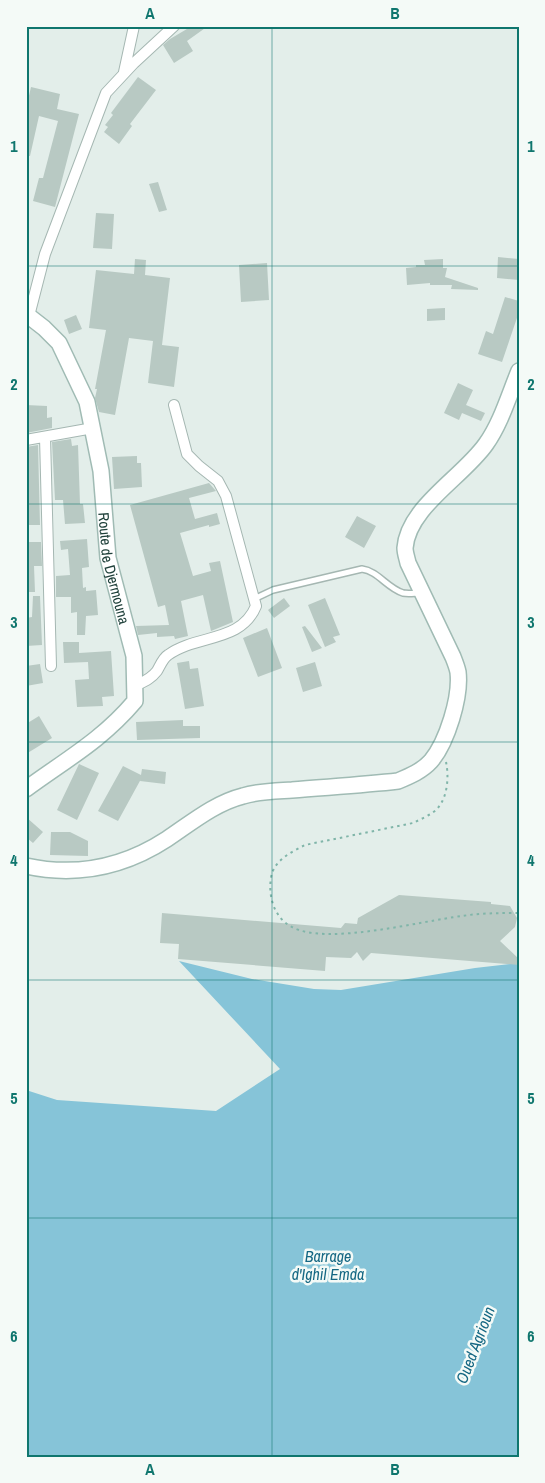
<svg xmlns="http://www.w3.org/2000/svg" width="545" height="1483" viewBox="0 0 545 1483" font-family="'Archivo Narrow',sans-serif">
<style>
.water{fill:#86c4d8}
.building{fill:#b8c9c3}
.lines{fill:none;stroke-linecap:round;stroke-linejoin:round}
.lane-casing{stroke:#a5b7b2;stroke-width:8}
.street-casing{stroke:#a5b7b2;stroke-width:12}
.secondary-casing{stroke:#a0bbb4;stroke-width:18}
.path{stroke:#80b5a9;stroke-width:2;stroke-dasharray:2.5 4;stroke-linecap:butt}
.lane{stroke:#fff;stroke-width:5}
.street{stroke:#fff;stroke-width:10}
.secondary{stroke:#fff;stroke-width:15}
.grid{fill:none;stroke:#0f766e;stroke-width:1;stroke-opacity:0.55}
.labels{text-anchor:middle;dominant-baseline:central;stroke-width:5;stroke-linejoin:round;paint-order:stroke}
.street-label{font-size:15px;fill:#20413b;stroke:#f4faf7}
.water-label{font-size:16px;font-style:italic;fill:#146783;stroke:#f4faf7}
.neatline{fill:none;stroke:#0f766e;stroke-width:2}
.grid-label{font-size:16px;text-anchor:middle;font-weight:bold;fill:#0f766e}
</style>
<rect width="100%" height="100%" fill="#e3eeea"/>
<path class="water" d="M179,961l73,18 62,10 27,1 134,-22 44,-5v494h-493v-367l31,10 159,11 64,-42z"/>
<path class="building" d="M192,26h16l-21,15 6,10 -19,12 -11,-18 7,-6z
M138,77l18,13 -26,34 2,2 -13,18 -15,-12 4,-5 -3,-2 8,-10 -2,-2z
M31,87l29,7 -3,15 22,5 -24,93 -22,-6 6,-23h4l15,-57 -19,-5 -9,40h-4v-56h2z
M158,182l9,28 -8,2 -10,-28z
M96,213l18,1 -2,35 -19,-1z
M498,257l21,2v21l-22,-2z
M135,259l11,1 -1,15 25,3 -8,67 17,2 -5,40 -26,-4 5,-42 -24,-3 -14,77 -16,-3 -4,-14 2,-9h-2l11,-59 -17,-2 7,-58 38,4z
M443,259v9h4l-2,9 33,11v2l-27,-1 1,-4h-22v-2l-23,2 -1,-17 10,-1v-2h9l-1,-5z
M267,263l2,37 -28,2 -2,-37z
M505,297l14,4v11l-17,50 -24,-8 8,-23 7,3z
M445,308v12l-18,1v-12z
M76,315l6,14 -13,5 -5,-14z
M458,383l15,7 -7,15 19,8 -4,8 -19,-8 -3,7 -15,-7z
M26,405l21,1v12l5,-1v11l-26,5z
M71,439l1,7 6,-1 2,59h3l2,19 -20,1 -2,-24h-8l-3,-58z
M38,445l2,80h-14v-78z
M137,456v7h4l1,24 -28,2 -2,-32z
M209,483l7,8 -27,7 6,21 22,-6 3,11 -11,3v-2l-29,8 13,43 18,-5 -2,-8 11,-2 13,61 -22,9 -8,-36 -22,6 7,35 -13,3 -1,-3 -17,1v-4l-19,2 -2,-9 33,-1 -4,-20 -7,2 -28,-102z
M357,516l19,10 -12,22 -19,-11z
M87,539l2,28 -7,1 1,20 3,-1v4l10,-1 2,25 -12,1 -1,19h-8v-23l-6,1v-16h-15v-21l14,-1 -2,-26 -7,1 -1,-9z
M26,542h15l1,24h-8l1,26h-9z
M33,596h7l2,49 -16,1v-28l6,-1z
M284,598l6,8 -16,12 -6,-8z
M325,598l15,37 -7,2 3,5 -11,5 -17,-42z
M305,626l17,22 -10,4 -10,-25z
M267,628l15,40 -24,9 -15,-39z
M63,642h16v11l32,-2 3,45 -12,1 1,9 -26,1 -2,-27 14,-1 -1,-17 -24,1z
M189,661l1,8 8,-1 6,38 -19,3 -8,-46z
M315,662l7,24 -19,6 -7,-24z
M40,664l3,19 -17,3v-20z
M39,716l13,22 -26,16v-30z
M183,720v6h17v12l-63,2 -1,-18z
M79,764l20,9 -22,47 -20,-10z
M123,766l18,9 1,-6 24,3 -1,12 -25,-3 1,-2 -23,42 -20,-10z
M26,817l17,15 -10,11 -7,-6z
M51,832h19l18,9v15l-38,-1z
M399,895l92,7v2l19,2 7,12 -2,9 -15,14 19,18v6l-148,-12 -8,8 -6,-9 -6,6 -25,-1 -1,14 -147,-12 1,-15 -19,-1 2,-30 179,15 4,-5 12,1 1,-6z"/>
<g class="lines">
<g class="lane-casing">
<path id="lane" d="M254,599l19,-9 89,-21c16,2 25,19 41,24 5,1 12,0 17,0"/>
</g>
<g class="street-casing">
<path id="street" d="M124,72l10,-46
M29,316l16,-62 61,-161 28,-30 40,-37
M45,437l6,229
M26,440l67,-12
M135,686c8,-4 16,-7 22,-15 3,-5 6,-13 11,-16 29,-21 73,-12 88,-49l-30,-110 -8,-15 -19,-15 -12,-12 -13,-49"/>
</g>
<g class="secondary-casing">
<g id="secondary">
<path id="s1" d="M26,314l18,14 15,15 28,59 14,69 7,87 26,98 1,45c-33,39 -68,58 -109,88"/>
<path d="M26,866c51,11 98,1 141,-27 24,-16 48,-36 76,-43 16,-5 33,-5 49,-6 35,-3 71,-5 106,-9 12,-5 24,-10 33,-20 16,-19 30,-64 27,-89 -1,-5 -3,-10 -5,-15l-45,-94c-1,-5 -3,-10 -3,-15 3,-41 58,-71 81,-104 15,-21 23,-49 33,-73"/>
</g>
</g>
<path class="path" d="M446,762c3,14 2,35 -9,47 -6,6 -16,10 -24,14l-108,22c-14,7 -32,16 -34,33 -3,18 3,40 21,49 34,19 129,-6 170,-11 19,-3 37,-3 57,-3"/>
<use href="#lane" class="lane"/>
<use href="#street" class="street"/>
<use href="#secondary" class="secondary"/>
</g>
<path class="grid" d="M272,26v1431M26,266h493M26,504h493M26,742h493M26,980h493M26,1218h493"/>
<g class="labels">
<g class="street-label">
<text stroke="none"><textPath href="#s1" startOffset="278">Route de Djermouna</textPath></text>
</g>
<g class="water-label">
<text x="328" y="1256">Barrage<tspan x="328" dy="18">d'Ighil Emda</tspan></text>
<text transform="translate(475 1345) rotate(-69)">Oued Agrioun</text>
</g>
</g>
<rect width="545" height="1483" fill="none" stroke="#f4faf7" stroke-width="55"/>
<rect x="28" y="28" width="490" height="1428" class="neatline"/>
<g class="grid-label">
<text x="150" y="19">A</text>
<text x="395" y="19">B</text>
<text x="14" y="152">1</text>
<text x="531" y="152">1</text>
<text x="14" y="390">2</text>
<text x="531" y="390">2</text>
<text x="14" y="628">3</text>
<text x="531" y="628">3</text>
<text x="14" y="866">4</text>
<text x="531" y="866">4</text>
<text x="14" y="1104">5</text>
<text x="531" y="1104">5</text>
<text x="14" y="1342">6</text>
<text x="531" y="1342">6</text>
<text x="150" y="1475">A</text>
<text x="395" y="1475">B</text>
</g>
</svg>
